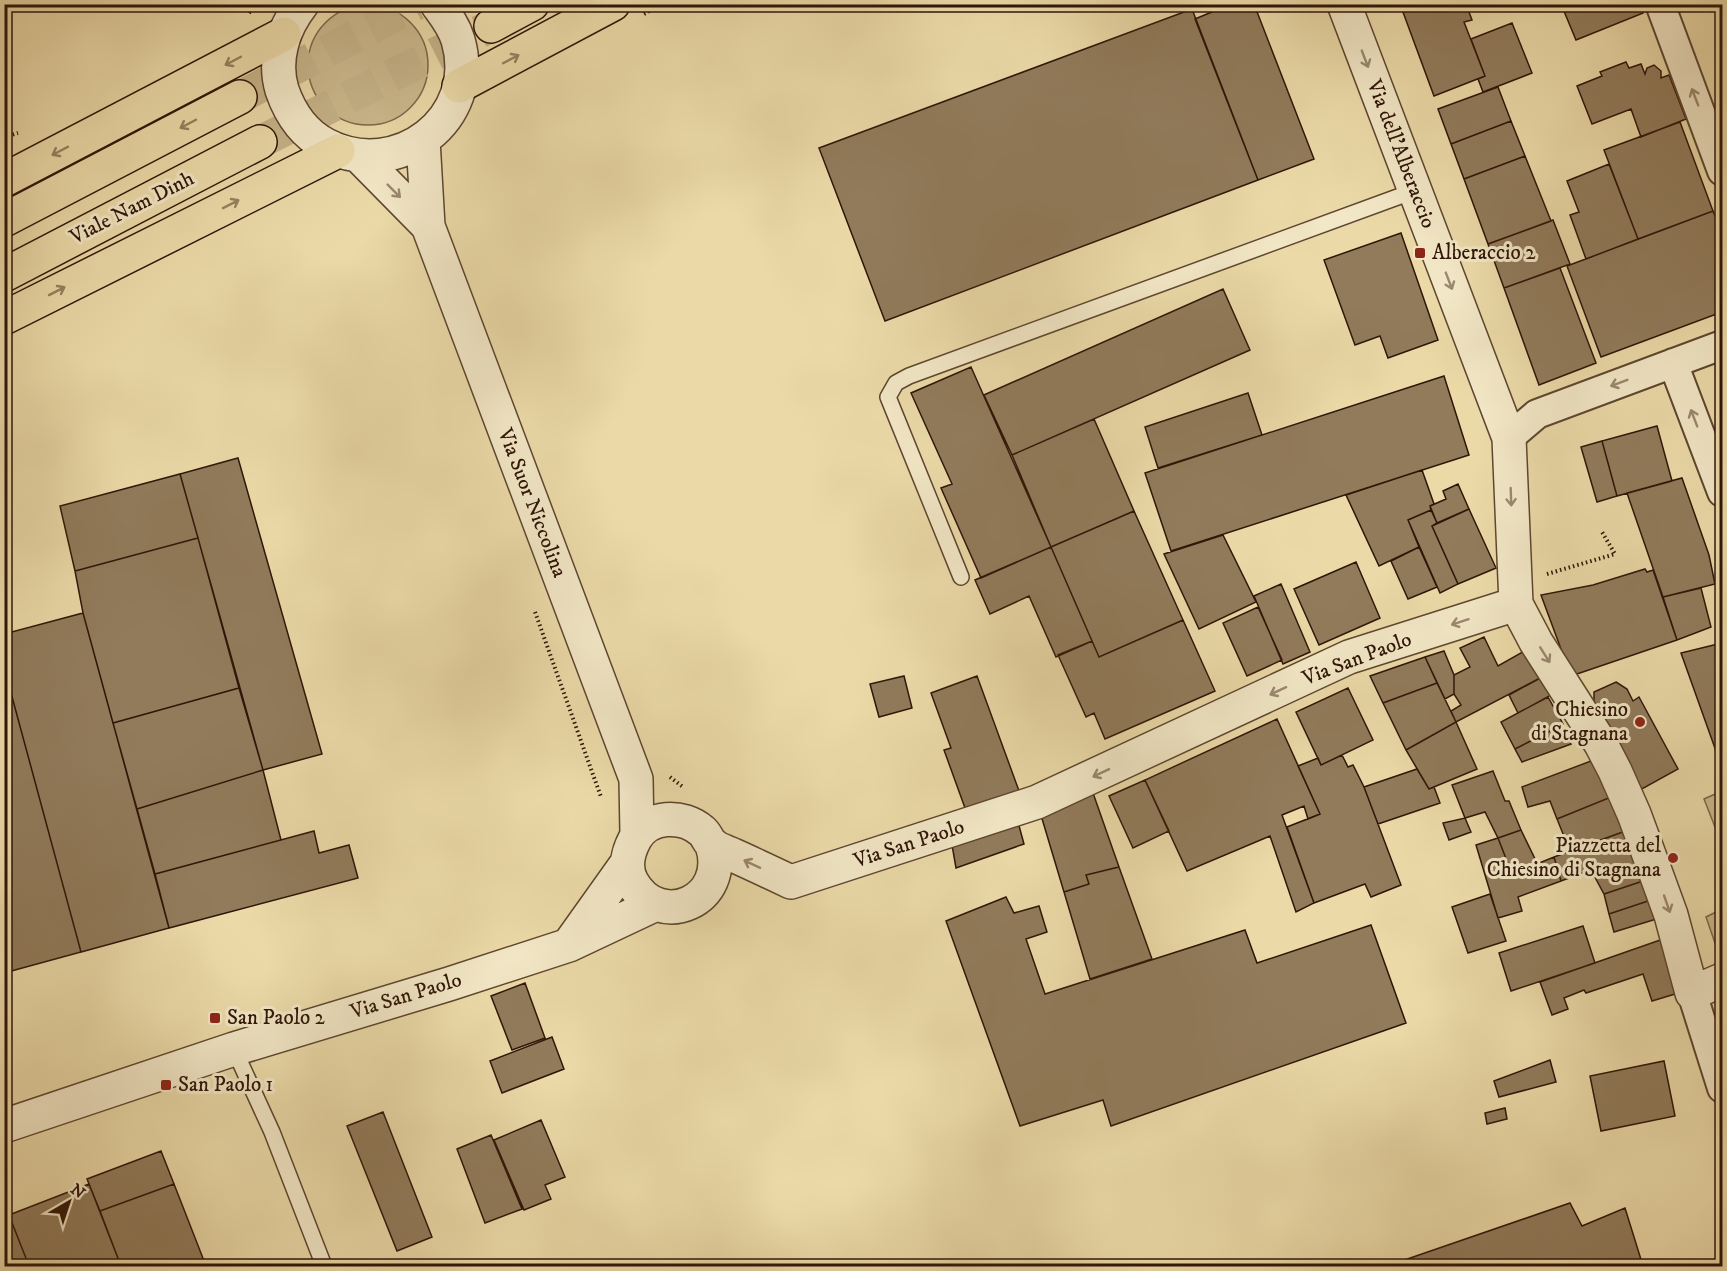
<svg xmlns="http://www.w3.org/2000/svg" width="1727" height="1271" viewBox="0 0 1727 1271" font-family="'IM FELL DW Pica',serif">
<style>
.green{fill:#cbb98d;stroke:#7d674a;stroke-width:1.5}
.building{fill:#917b5b;stroke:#2f1508;stroke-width:1.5}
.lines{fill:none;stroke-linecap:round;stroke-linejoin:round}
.primary-tunnel{stroke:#c5b388;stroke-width:33;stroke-dasharray:33 16;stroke-linecap:butt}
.service-casing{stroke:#5e4630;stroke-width:18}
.minor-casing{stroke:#5e4630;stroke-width:32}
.tertiary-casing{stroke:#5e4630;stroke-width:36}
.primary-casing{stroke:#2f1508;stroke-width:36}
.path{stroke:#2f1508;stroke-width:4;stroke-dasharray:1.5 3;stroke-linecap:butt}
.service{stroke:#f2e7c6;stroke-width:15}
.minor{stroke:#f2e7c6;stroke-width:28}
.tertiary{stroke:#f2e7c6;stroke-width:33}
.primary{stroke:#ebdaa8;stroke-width:33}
.oneway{stroke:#968160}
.oneway2{stroke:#9a8870}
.poi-dot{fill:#8f2418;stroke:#f2e7c6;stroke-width:2}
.labels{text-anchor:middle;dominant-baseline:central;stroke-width:6;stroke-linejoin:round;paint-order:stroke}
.street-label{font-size:21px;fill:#2f1508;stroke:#f2e7c6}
.poi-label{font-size:21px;fill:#2f1508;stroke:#f2e7c6;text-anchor:start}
</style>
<rect width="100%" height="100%" fill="#ebdaa8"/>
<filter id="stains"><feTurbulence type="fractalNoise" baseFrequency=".00333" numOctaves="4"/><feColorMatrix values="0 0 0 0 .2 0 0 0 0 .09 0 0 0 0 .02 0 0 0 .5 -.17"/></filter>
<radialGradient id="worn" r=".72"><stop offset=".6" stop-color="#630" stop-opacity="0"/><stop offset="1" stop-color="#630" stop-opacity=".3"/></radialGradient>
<path class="green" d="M308 65a60 60 0 1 1 120 0a60 60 0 1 1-120 0Z
M1722,791v54l-18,-46z
M1722,909v39l-5,1 -11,-32z"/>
<path class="building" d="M1231,4h23l60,155 -56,21 -63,-161z
M1400,4h66l6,16 -8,2 21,54 -51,20z
M1561,4h79l3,9 -67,27z
M1192,9l66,171 -373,141 -66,-173z
M1512,23l20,50 -49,19 -5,-13 7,-3 -14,-37z
M1626,62l3,6 12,-4 4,10 2,-6 7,-3 7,6v7l8,-3 17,44 -45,18 -10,-28 -39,15 -15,-38 25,-10 -2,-4z
M1498,87l13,34 -60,23 -13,-35z
M1511,121l14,35 -61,23 -13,-35z
M1680,122l33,89 -75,28 -34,-89z
M1525,156l26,65 -63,23 -24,-65z
M1609,164l29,75 -52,20 -16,-44 9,-3 -12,-31z
M1713,211l9,23v78l-121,45 -34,-91z
M1553,220l17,44 -66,24 -16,-44z
M1401,233l37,107 -50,18 -8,-22 -25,9 -31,-85z
M1560,268l36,95 -57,22 -35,-97z
M1223,289l27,61 -238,105 -28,-60z
M971,367l80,180 -70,31 -40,-90 11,-4 -41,-91z
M1444,376l25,79 -298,96 -26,-78z
M1248,393l14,42 -104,33 -13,-41z
M1094,419l40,92 -83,36 -39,-92z
M1657,426l15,55 -55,15 -15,-55z
M1602,441l15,55 -20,6 -16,-55z
M238,458l84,296 -59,16 -83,-296z
M1422,470l12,34 -4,2 1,4 -23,10 11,27 -40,19 -33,-71z
M180,474l18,64 -123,33 -15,-65z
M1682,478l27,77 6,29 -52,13 -36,-104z
M1458,484l11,25 -32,14 -7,-17 16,-7 -3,-8z
M1469,509l27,59 -38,16 -26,-58z
M1431,510l6,13 -5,3 26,58 -18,9 -32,-73z
M1134,511l49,109 -84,37 -48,-110z
M1223,535l33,67 -57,27 -35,-75z
M198,538l41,150 -126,35 -30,-110 -8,-42z
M1051,547l41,94 -36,16 -27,-61 -39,18 -15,-34z
M1419,547l18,40 -29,12 -17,-38z
M1356,562l24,56 -61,27 -25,-56z
M1645,569l2,3 6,-2 24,70 -106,36 -30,-81 52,-10z
M1281,584l29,68 -27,12 -29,-68z
M1701,588l10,39 -34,13 -14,-43z
M1258,607l24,53 -35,16 -24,-53z
M83,613l86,315 -88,24 -77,-285v-33z
M1183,620l32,71 -110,48 -11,-26 -8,4 -28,-62 34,-14 7,16z
M1484,637l14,29 30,-17 16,27 -88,46 -5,-11 10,-6 -7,-11v-19l16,-8 -10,-19z
M1722,643v104l-6,4 -35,-98z
M1444,651l10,24v19l-9,5 -20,-42z
M1425,657l12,26 -54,20 -13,-27z
M4,667l77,285 -77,21z
M904,676l8,32 -33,9 -9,-33z
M977,676l45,123 -53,20 -25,-69 7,-2 -20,-55z
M1544,676l9,18 -35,19 -9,-18z
M1616,682l11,7 6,12 6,-4 39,72 -38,21 -46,-85v-13z
M1437,683l19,39 -50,28 -23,-47z
M239,688l24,82 -126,39 -24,-86z
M1348,688l25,52 -52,25 -25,-53z
M1548,697l15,27 -48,25 -14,-27z
M1277,719l43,95 -12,5 -4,-13 -22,9 32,88 -18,9 -26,-76 -83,35 -42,-91z
M1456,722l21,47 -48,20 -23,-39z
M1560,726l11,18 -49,18 -7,-13z
M1342,755l6,12 5,-2 11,22 37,98 -30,12 -6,-13 -51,19 -27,-76 33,-13 -22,-48 20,-8 3,7z
M1599,758l17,37 -59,24 -7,-18 -22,6 -6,-20z
M1417,769l12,20 5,-2 6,16 -62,21 -14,-37z
M263,770l18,70 -126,34 -18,-65z
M1493,771l12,30h4l12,29 -23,8 -13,-26 -20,6 -13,-33z
M1145,780l24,51 -36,17 -24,-52z
M1093,793l26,74 -33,8 3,9 -25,8 -24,-80z
M1616,795l15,34 -61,22 -13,-32z
M1465,818l6,14 -22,8 -6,-17z
M1018,822l6,22 -68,24 -4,-23z
M1631,829l21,49 -48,16 -13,-24 -30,11 -7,-24z
M1521,830l16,33 -25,11 -14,-36z
M314,831l5,22 30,-8 9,33 -189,50 -14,-54z
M1498,838l14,36 42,-17 7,24 -43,16 4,14 -24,7 -22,-73z
M1119,867l33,92 -62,20 -26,-87 25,-8 -3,-9z
M1652,878l5,20 -48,16 -5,-20z
M1490,894l16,47 -38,12 -16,-46z
M1006,897l8,16 25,-7 8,26 -21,7 19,55 200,-64 12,33 114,-38 35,98 -295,103 -8,-26 -83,26 -74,-205z
M1657,898l6,19 -49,15 -5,-18z
M1583,926l12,37 -84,28 -12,-38z
M1666,938l19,53 -33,10 -9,-27 -57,19 -2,-3 -20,8 4,11 -16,6 -12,-33z
M525,983l20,55 -33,12 -21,-54z
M552,1037l12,32 -62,24 -12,-32z
M1550,1060l6,22 -57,15 -5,-16z
M1664,1061l11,55 -74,15 -11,-55z
M1505,1108l2,11 -20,5 -2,-11z
M383,1112l49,125 -35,14 -50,-125z
M541,1120l24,57 -20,8 6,14 -27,11 -30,-70z
M491,1135l31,74 -37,14 -28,-74z
M161,1151l13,33 -74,27 -13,-32z
M89,1184l32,82h-92l-20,-51z
M174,1184l32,82h-85l-21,-55z
M4,1201l5,14 20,51h-25z
M1570,1203l12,23 43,-18 18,58h-256z"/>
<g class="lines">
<path class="primary-tunnel" d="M240,97l176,-93
M260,142l231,-116"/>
<g class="service-casing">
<path id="service" d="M961,577l-73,-180 8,-14 13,-7 505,-185
M234,1049l38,83 52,134"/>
</g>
<g class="minor-casing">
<path id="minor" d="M1660,4l62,167
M1673,363l49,129
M1509,438l28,-24 185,-69
M1692,993l30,95"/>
</g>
<g class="tertiary-casing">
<path id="tertiary" d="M302,4c-19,24 -29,56 -20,86 8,23 22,44 44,55 71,37 155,-26 132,-105 -4,-14 -13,-25 -21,-36
M1344,4l165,434 7,166 20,38 65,102 14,27 19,43 21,57 16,44 21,78 30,-13
M423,140l5,86 208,553 1,55
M359,156l69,70
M712,845c18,55 -52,87 -80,37 -8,-14 -4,-30 3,-43 13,-24 48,-25 67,-8 5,4 6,11 11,14 5,5 14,7 20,10 20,9 39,18 58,27l246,-80 312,-145 167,-53
M570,943l57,-80
M4,1126l230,-77 215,-65 120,-39 87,-41"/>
</g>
<g class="primary-casing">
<path id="primary" d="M491,26l41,-22
M459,86l154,-82
M4,180l280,-146
M4,220l236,-123
M4,275l256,-133
M4,318l334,-167"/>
</g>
<path class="path" d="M249,13l7,-9
M644,14l17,-10
M4,137l14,-4
M1547,574l68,-20 -13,-22
M535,612l66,185
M670,777l13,10"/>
<use href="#service" class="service"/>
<use href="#minor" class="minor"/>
<use href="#tertiary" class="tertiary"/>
<use href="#primary" class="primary"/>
</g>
<defs><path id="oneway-shaft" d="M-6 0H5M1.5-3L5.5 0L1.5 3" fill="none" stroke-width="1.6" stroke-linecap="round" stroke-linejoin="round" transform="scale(1.5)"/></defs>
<g class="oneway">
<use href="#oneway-shaft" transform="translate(511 59) rotate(-28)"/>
<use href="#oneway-shaft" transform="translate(233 61) rotate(152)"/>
<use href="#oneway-shaft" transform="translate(188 124) rotate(152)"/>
<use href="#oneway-shaft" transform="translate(60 151) rotate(152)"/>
<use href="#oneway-shaft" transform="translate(231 204) rotate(-27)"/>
<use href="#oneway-shaft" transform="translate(57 291) rotate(-27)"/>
</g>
<g class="oneway2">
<use href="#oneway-shaft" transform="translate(1365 59) rotate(69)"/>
<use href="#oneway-shaft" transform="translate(1695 97) rotate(-111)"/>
<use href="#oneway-shaft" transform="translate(394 191) rotate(45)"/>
<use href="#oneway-shaft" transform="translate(1449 281) rotate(69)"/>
<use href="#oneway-shaft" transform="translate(1619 383) rotate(159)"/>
<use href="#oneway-shaft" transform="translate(1694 418) rotate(-111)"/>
<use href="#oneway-shaft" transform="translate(1511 497) rotate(88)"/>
<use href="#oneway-shaft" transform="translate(1460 622) rotate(162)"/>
<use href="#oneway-shaft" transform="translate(1545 655) rotate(58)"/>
<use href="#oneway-shaft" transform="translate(1278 691) rotate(155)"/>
<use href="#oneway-shaft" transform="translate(1101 773) rotate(155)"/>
<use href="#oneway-shaft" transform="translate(752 864) rotate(-155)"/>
<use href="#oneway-shaft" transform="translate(1667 904) rotate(71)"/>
</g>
<g class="poi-dot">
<rect x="1414" y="247" width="12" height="12" rx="3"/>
<circle cx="1640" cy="722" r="6"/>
<circle cx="1673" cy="858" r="6"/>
<rect x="209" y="1012" width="12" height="12" rx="3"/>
<rect x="160" y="1079" width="12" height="12" rx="3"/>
</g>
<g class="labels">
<g class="street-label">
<text transform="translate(1401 154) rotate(69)">Via dell'Alberaccio</text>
<text transform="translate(132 208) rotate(-27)">Viale Nam Dinh</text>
<text transform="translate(532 503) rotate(69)">Via Suor Niccolina</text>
<text transform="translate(1357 659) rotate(-21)">Via San Paolo</text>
<text transform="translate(909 844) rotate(-18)">Via San Paolo</text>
<text transform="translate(406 996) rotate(-17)">Via San Paolo</text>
</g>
<g class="poi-label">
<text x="1432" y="253">Alberaccio 2</text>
<text x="1628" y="710" text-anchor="end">Chiesino<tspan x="1628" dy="24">di Stagnana</tspan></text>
<text x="1661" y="846" text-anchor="end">Piazzetta del<tspan x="1661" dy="24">Chiesino di Stagnana</tspan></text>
<text x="227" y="1018">San Paolo 2</text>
<text x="178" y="1085">San Paolo 1</text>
</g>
</g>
<rect width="1727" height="1271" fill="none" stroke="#ebdaa8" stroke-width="24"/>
<rect x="6" y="6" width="1715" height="1259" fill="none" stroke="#2f1508" stroke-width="3"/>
<rect x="12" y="12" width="1703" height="1247" fill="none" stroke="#2f1508" stroke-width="1.5"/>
<g transform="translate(69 1202) rotate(39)" stroke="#f2e7c6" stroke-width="4.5" paint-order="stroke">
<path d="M0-4.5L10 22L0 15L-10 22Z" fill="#2f1508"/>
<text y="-9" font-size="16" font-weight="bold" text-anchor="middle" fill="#2f1508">N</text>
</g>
<rect width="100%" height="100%" filter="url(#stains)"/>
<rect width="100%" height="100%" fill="url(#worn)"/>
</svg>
